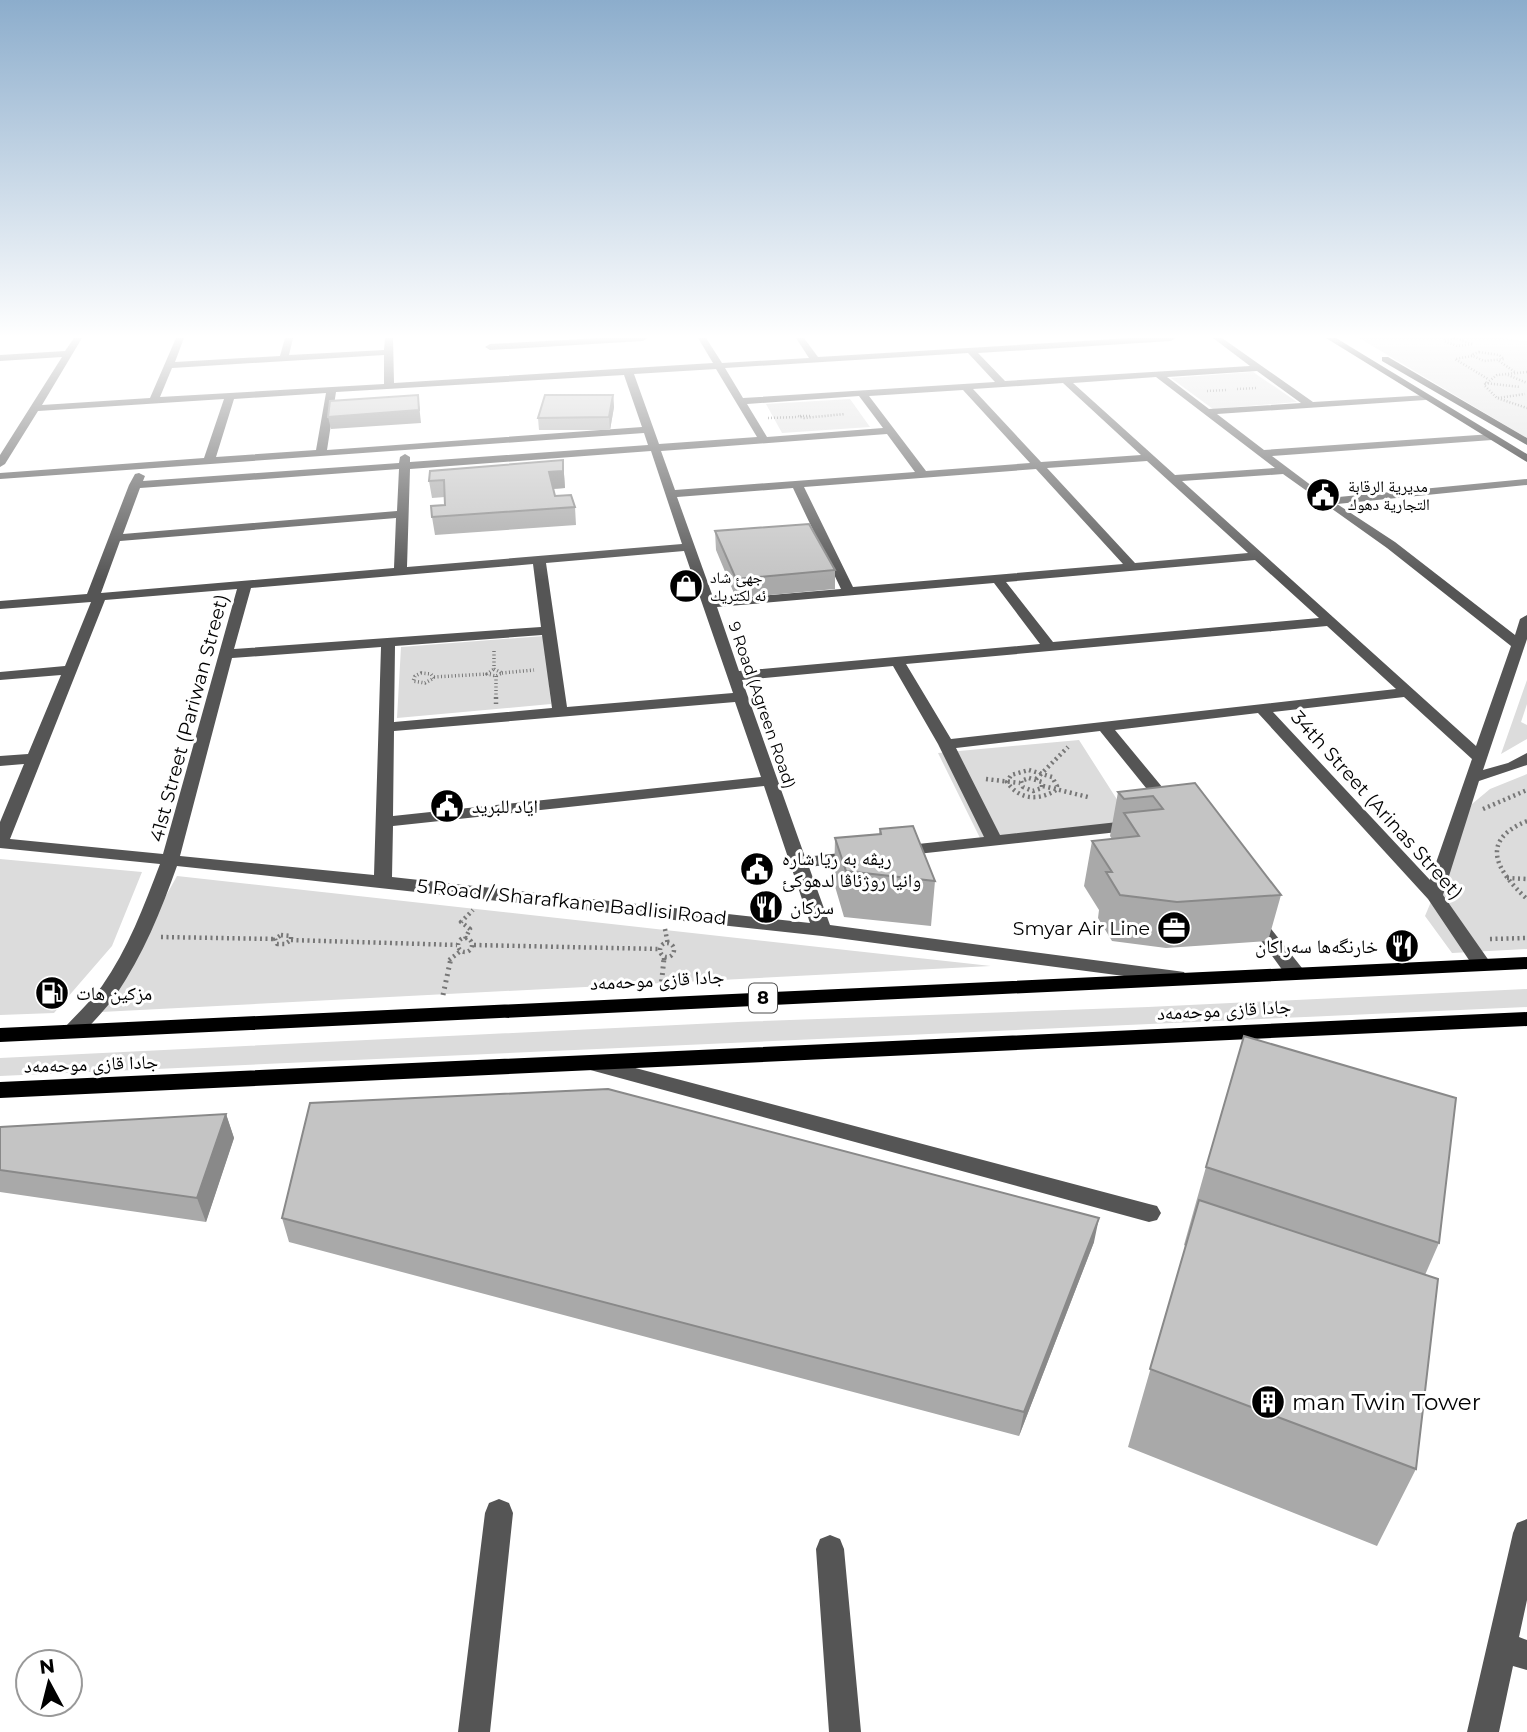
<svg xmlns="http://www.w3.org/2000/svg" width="1527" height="1732" viewBox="0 0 1527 1732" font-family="Montserrat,'Noto Naskh Arabic',sans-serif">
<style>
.green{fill:#dcdcdc}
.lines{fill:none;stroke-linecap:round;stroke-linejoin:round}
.path-far3{stroke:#777;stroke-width:2.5;stroke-dasharray:1 2;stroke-linecap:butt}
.path-far2{stroke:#777;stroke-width:3.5;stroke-dasharray:1 2.5;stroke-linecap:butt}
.path-far1{stroke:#777;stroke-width:4.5;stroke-dasharray:2 3.5;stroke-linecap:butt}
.path{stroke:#777;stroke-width:5;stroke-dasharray:2 4.5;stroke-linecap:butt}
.minor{fill:#555;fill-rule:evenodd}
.major{fill:#000;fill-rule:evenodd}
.wall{fill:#a9a9a9}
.shaded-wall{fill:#898989}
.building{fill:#c4c4c4;stroke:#898989;stroke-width:2}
.labels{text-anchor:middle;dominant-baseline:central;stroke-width:6;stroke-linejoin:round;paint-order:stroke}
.far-poi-label{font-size:16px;fill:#000;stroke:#fff;text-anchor:start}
.far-street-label{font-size:16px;fill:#000;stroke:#fff}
.shield{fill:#fff;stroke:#4c4c4c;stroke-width:2}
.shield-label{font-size:18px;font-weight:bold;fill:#000}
.street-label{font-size:19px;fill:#000;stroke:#fff}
.poi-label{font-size:19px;fill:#000;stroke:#fff;text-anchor:start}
.near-poi-label{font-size:23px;fill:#000;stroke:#fff;text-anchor:start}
</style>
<rect width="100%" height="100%" fill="#fff"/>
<path class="green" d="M1359,338h141l27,3v97z
M1253,372l44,30 -84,7 -42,-31z
M850,399l20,28 -88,6 -16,-29z
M544,636l7,68 -154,14 4,-71z
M1527,680v24l-6,18 6,3v14l-26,15z
M1079,740l53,83 -152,15 -42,-85z
M1527,774v175l-75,4 -27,-37 47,-112 18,-15z
M0,859l142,13 -30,74 -58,67 -54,2z
M177,876l814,90 -890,46z
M1527,989v18l-1527,69v-18l738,-36 410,-15z"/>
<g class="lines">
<path class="path-far3" d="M1454,338l19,6 -16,2 -13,-5z
M1479,352l20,3 5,4 -20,2 -13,-6z
M1472,356l-17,3 33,20
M1499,361l16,11
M1527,372l-30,3 -13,10 13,13 30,10
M1508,375l19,8
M1485,383l35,4
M1237,389l20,-1
M1207,391l20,-1
M1498,398l27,-4
M810,416h-12l6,2 41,-4
M768,418l30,-1"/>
<path class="path-far2" d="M494,651v18
M494,669l8,4 -6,3 -9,-2z
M421,673l10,1 3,4 -9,5 -12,-2 2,-5z
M502,673l32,-3
M496,676v23
M434,677l53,-3"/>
<path class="path-far1" d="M496,697v7
M1029,770l23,7 5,9 -1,4c-17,11 -37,10 -49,-8l4,-7z
M1029,778l13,4v6l-9,3 -10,-4 -2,-6z
M986,779l34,4
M1036,779l32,-32
M1043,786l45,11
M1483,809l44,-19
M1527,821c-49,20 -30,50 0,78
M1507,878l20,1
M665,929l3,16
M281,935l10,1v4l-6,4h-8l-2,-5z
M161,937l114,2
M458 945a7 7 0 1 1 14 0a7 7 0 1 1-14 0Z
M465,939l5,-10 -9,-7 12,-12
M1490,939l37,-1
M291,940l166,5
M660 950a7 7 0 1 1 14 0a7 7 0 1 1-14 0Z
M474,945l185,4
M449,960l13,-10
M664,960v-4"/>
<path class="path" d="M661,988l3,-30
M443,995l8,-37"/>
<path class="minor" d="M74,338h8l-40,67 108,-7 26,-60h8l-9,24 105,-6 5,-18h8l-4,17 95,-5 1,-12h8l1,45 319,-20 -15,-25h8l16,25 87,-5 -13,-20h8l14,19 314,-19h43l-4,3 -193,12 27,28 245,-15 -37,-28h9l91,64 115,-7v4l-3,1 -208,14 47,36 228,-16 5,3 -5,3 -220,16 56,42 199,-19v6l-190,19 58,38 120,93 5,-16 7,-4v24l-44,131 25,-7 19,-10v12l-48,16 -36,114 49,70 -3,4h-14l-47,-70 -170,-186 -143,17 62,75 -8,5 -6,-1 -63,-78 -144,17 44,87 136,-15 8,5 -8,5 -237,26 -6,-1 -3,-4 3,-4 6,-1 85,-9 -46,-93 -45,-78 -151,14 63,177 53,-6 9,5 -9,5 -49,6 21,58 347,46 7,1 3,5 -3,5 -7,1 -355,-47 -645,-70c-16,45 -34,89 -61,129 -10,14 -24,28 -36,41h-14l-3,-5 3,-5c12,-13 26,-26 36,-40 26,-37 42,-80 58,-122l-160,-16v-26l24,-58 -24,2v-10l28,-2 33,-79 -61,5v-8l65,-6 26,-64 -91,7v-8l87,-7 42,-109 6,-11 4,-1 6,3 -2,5 256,-18 1,-6 5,-3 5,3v5l238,-17 -4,-12 -644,46v-6l204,-15 20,-59 -186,12 -33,53 -5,3v-12l62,-98 -62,4v-6l65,-4zM968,353l27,29 -252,16 -18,-30zM384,355v29l-224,13 12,-29zM716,369l41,68 -98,7 -25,-70zM1257,371l44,32 -92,6 -42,-32zM624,375l18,52 -315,23 9,-58zM1156,377l119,91 -100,7 -102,-92zM1063,383l78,72 -100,7 -68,-73zM963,390l67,73 -104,8 -57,-75zM326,393l-10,57 -100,7 18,-58zM859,396l24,32 -116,9 -20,-33zM887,434l28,38 -240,18 -14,-39zM651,451l31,93 -275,23 3,-98zM1147,461l101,92 -113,10 -88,-95zM399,469l-2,42 -274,23 17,-46zM1036,469l87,95 -270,23 -49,-100zM1283,474l104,74 124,98 -35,100 -294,-265zM793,488l48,101 -127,11 -37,-103zM396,518l-2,50 -293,25 19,-52zM684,551l49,142 -166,14 -21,-144zM1255,560l64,58 -266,24 -47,-60zM533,564l8,63 -307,22 17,-61zM994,583l46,61 -301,27 -22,-64zM237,589l-74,265 -153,-15 95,-239zM1327,626l69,63 -445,50 -45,-75zM542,635l10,73 -158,14 1,-76zM381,647l-7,228 -194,-19 52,-198zM1404,697l68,62 -42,121 -157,-168zM735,702l26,75 -368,39 1,-85zM764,786l46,137 -418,-46 1,-51z
M602,338h45l-4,3 -153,9 -5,-3 5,-3z
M1255,914l6,2 41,52 3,5 -3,5h-14l-39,-54 -3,-4z
M590,1056l559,148 8,2 4,7 -4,7 -8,2 -566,-154 -3,-5 3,-5z
M499,1499l10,4 4,10 -23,219h-32l27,-219 4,-10z
M1527,1519v81l-8,37 8,3v30l-14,-4 -14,66h-32l46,-199 4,-10z
M830,1535l10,4 4,10 17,183h-32l-13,-183 4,-10z"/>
<path class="major" d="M1326,338h10l191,116v8z
M1382,357h6l139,81v7l-145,-84z
M1527,957v12l-1527,73v-14z
M1527,1012v14l-1527,72v-16z"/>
</g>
<path class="wall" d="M613,395l1,12 -4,23h-71l-1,-12z
M563,460l2,28 -12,1 2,7 20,11 1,18 -141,10 -3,-18 13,-12v-8l-13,1 -3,-17z
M715,531l120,39v19l-99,9 -20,-48z
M1195,783l86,112 -13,46 -102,7 -54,-7 -14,-23 1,-8 -15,-24 8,-45 20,-2 -2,-3 8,-44z
M880,829l55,52 -4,45 -87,-9 -10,-34 1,-45 44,-4z
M226,1114l8,24 -28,84 -206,-30v-65z
M1206,1167l233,76 -14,32 -9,194 -39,77 -249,-99 58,-201 -2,-1z
M282,1218l812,24 -75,194 -730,-194z"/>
<path class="shaded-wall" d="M418,395l3,28 -90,6 -3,-12z
M613,395l1,12 -4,23 -1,-13z
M563,460l2,28 -14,1 -2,-17z
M226,1114l8,24 -28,84 -9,-24z
M1099,1218l-5,24 -75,194 5,-24z"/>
<path class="building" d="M418,395l1,15 -91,7 2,-16z
M545,395h68l-4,22 -71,1z
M563,460v11l-14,1 6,24 16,-1 4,12 -143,10 -1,-11 14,-1 -1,-25 -15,1 1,-10z
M809,524l26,46 -99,9 -21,-48z
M1195,783l86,112 -104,7 -57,-7 -14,-23h6l-20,-31 47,-5 -15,-23 39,-4 -10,-13 -29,3 -6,-7z
M913,826l22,55 -89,-10 -11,-33 46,-4 -1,-5z
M1244,1036l212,62 -17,145 -233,-76z
M608,1089l491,129 -75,194 -742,-194 28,-115z
M226,1114l-29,84 -197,-28v-43z
M1199,1200l239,79 -22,190 -266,-100z"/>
<linearGradient id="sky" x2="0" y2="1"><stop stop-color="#8cadcc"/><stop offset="0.58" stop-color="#fff"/><stop offset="1" stop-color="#fff" stop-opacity="0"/></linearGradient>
<rect width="1527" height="580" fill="url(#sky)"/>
<defs>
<g id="civic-disc" transform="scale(1.75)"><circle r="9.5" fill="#000" stroke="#fff"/><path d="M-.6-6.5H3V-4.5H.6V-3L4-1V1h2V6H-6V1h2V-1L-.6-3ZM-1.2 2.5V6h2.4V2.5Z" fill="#fff"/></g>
<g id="shop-disc" transform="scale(1.75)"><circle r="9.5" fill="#000" stroke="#fff"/><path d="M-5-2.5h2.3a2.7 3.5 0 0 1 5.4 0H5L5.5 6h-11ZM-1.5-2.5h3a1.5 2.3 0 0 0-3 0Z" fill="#fff"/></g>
<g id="restaurant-disc" transform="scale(1.75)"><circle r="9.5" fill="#000" stroke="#fff"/><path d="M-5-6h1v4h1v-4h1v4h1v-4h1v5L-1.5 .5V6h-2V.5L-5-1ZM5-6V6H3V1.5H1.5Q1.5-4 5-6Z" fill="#fff"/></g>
<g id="office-disc" transform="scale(1.75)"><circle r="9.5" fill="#000" stroke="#fff"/><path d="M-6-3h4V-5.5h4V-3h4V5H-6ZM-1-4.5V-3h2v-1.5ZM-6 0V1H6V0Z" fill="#fff"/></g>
<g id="fuel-disc" transform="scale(1.75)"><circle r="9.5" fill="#000" stroke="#fff"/><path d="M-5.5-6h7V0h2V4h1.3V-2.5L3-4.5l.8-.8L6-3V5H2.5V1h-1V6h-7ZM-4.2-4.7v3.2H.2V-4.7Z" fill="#fff"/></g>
<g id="building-disc" transform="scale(1.75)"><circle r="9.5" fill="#000" stroke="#fff"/><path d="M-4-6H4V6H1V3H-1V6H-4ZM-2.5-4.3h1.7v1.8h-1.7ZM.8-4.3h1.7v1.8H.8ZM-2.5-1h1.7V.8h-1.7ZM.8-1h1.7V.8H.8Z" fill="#fff"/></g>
</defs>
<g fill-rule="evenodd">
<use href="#civic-disc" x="1323" y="495"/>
<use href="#shop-disc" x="686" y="586"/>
<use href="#civic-disc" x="447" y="806"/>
<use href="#civic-disc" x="757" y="869"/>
<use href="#restaurant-disc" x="766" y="907"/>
<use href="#office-disc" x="1174" y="928"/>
<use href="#restaurant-disc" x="1402" y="946"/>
<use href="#fuel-disc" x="52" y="993"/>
<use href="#building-disc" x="1268" y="1402"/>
</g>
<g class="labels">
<g class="far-poi-label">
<text x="1348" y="486">مديرية الرقابة<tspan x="1348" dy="18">التجارية دهوك</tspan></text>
<text x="710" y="577">جهئ شاد<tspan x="710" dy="18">ئه لكتريك</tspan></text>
</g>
<g class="far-street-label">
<text transform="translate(762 705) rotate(71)">9 Road (Agreen Road)</text>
</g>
<rect class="shield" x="749" y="983.5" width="28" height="29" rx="5"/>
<g class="shield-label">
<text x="763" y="998">8</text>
</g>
<g class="street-label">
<text transform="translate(189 718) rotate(-75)">41st Street (Pariwan Street)</text>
<text transform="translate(1377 805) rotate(48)">34th Street (Arinas Street)</text>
<text transform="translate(572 902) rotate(6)">5 Road / Sharafkane Badlisi Road</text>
<text transform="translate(657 980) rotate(-3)">جادا قازی موحەمەد</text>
<text transform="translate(1224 1010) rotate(-3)">جادا قازی موحەمەد</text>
<text transform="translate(91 1064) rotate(-2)">جادا قازی موحەمەد</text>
</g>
<g class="poi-label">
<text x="472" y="806">اياد للبريد</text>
<text x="782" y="858">ريڤه به ريا شاره<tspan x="782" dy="22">وانيا روژئاڤا لدهوكئ</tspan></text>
<text x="790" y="907">سركان</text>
<text x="1150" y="928" text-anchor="end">Smyar Air Line</text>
<text x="1378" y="946" text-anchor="end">خارنگەها سەراکان</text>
<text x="76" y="993">مزكين هات</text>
</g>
<g class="near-poi-label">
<text x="1292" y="1402">man Twin Tower</text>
</g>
</g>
<g transform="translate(49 1683) rotate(353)"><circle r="33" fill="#ffffff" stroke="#999999" stroke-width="2"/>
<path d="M0-5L12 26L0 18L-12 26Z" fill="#000000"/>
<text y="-10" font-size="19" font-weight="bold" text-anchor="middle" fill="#000000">N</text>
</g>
</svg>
